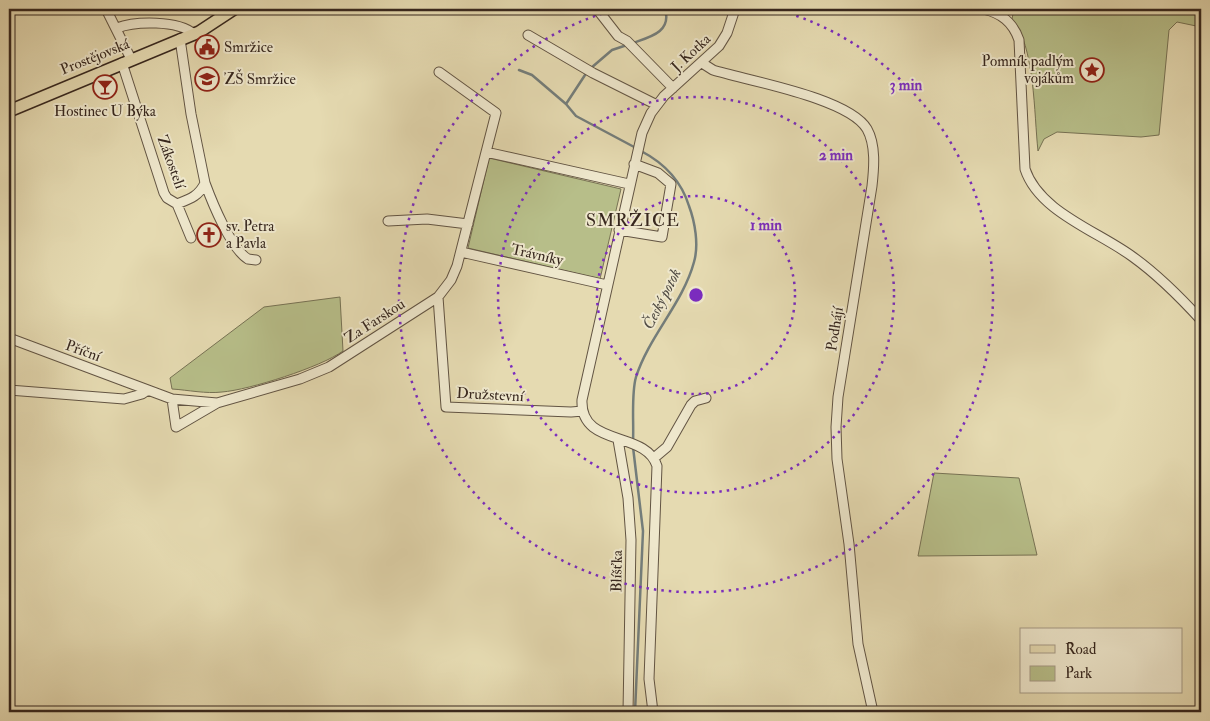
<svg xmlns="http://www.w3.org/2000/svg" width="1210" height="721" viewBox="0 0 1210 721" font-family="'IM FELL Double Pica',serif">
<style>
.green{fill:#b7be89;stroke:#777254}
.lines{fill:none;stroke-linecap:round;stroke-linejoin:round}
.stream{stroke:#747d7a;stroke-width:2.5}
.minor-casing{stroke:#625443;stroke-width:11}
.major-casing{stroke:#37271e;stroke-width:14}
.minor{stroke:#eee7cc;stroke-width:9}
.major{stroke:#e5dab1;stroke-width:11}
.ring{fill:none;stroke:#7b2cbf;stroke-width:2.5;stroke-dasharray:2.5 5}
.labels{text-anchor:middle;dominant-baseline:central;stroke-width:4;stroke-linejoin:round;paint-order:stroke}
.poi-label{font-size:15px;fill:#37271e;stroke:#eee7cc;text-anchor:start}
.street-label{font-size:15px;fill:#37271e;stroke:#eee7cc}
.water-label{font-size:16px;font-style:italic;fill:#504b44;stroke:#eee7cc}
.quarter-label{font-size:18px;letter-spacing:1px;fill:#37271e;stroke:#eee7cc}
.centre{fill:#7b2cbf;stroke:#eee7cc;stroke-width:2.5}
.ring-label{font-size:15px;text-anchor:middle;font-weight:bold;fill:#7b2cbf;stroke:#eee7cc;stroke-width:4;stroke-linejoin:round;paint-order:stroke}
</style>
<rect width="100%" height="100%" fill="#e5dab1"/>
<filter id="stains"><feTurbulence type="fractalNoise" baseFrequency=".004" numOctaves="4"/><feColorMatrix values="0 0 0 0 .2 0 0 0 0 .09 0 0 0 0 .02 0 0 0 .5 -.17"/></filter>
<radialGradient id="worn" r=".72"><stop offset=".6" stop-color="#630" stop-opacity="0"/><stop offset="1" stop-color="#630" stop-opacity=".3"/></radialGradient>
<path class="green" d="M1014,9h187v18l-24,-5 -8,8 -10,105 -18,2 -84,-5 -13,7 -6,12c-4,-36 -3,-106 -26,-132z
M489,158l132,31 -21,90 -132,-31z
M340,297l3,54c-22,16 -94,39 -121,41 -16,2 -34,-2 -50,-3l-2,-11 94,-71z
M934,473l85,5 18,77 -119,1z"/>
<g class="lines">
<path class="stream" d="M633,43c17,-6 39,-11 32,-34
M591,68l21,-18 15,-5
M519,70l13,5 34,29
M587,72l-21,32 10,12 60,32
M633,442c1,-19 -2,-48 3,-65 13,-41 47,-74 58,-115 5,-17 1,-40 -5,-56 -8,-26 -25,-43 -48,-55
M633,447l10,84 -8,181"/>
<g class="minor-casing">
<path id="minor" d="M106,9l25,50
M597,9l21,27 9,5 46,47
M983,9c18,4 30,13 36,31l6,129c14,43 73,62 108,88 25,18 47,40 68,63
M117,28c18,-7 61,-8 77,6
M528,35l65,38 64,32
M122,63l42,130 3,5 10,6c13,-5 22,-8 28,-21l-14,-69 -11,-75
M702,63l11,7c36,11 136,28 154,59 9,16 7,39 5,57l-34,211 -2,30 1,32 12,85 9,100 15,68
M439,72l57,41 -10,39
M205,183c7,19 26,66 43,76l8,1
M177,204l14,34
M388,221l39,-2 41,5
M619,230l43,7 9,-53 -13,-11 -24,-9
M461,252l146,33
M438,297l8,110 125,5 12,-1
M9,338l163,61 45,4 83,-24 29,-12 109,-70 13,-17 6,-14 29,-114 143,32
M9,390l115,9 18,-5 6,-4
M172,399l4,28 41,-24
M618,440l10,58 3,42 -3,172
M654,458l13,-11 24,-42 4,-4 11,-3
M653,712l-4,-33 8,-213c-11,-36 -77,-18 -75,-66l60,-267 9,-20 13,-17 55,-50 8,-13 8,-24"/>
</g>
<g class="major-casing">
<path id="major" d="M9,111l190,-79 35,-23"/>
</g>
<use href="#minor" class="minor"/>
<use href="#major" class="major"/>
</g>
<g class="ring">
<circle cx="696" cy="295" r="99"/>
<circle cx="696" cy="295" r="198"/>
<path d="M775 9A297 297 0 1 1 617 9"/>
</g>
<defs>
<g id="civic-ring" transform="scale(1.25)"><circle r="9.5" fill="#eee7cc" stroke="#8f2418" stroke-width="1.5"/><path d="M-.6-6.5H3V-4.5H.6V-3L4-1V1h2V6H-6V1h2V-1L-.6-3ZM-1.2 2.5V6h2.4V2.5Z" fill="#8f2418"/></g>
<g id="sight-ring" transform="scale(1.25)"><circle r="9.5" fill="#eee7cc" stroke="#8f2418" stroke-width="1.5"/><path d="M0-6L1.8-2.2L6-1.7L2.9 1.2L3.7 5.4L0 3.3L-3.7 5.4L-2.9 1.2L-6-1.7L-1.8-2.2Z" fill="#8f2418"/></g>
<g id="school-ring" transform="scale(1.25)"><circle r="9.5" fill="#eee7cc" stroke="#8f2418" stroke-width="1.5"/><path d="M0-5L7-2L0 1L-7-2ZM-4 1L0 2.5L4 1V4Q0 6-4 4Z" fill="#8f2418"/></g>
<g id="bar-ring" transform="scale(1.25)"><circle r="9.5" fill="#eee7cc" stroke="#8f2418" stroke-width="1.5"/><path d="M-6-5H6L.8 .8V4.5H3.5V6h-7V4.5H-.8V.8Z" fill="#8f2418"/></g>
<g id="church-ring" transform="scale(1.25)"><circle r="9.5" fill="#eee7cc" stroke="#8f2418" stroke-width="1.5"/><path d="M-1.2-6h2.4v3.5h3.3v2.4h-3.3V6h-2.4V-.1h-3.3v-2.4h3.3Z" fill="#8f2418"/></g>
</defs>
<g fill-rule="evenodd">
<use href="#civic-ring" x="207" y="47"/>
<use href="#sight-ring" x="1092" y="70"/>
<use href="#school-ring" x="207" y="79"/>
<use href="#bar-ring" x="105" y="87"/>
<use href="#church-ring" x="209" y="235"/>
</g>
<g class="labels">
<g class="poi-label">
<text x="224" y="47">Smržice</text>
<text x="1074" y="61" text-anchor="end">Pomník padlým<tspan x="1074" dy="17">vojákům</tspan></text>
<text x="224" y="79">ZŠ Smržice</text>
<text x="105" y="111" text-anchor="middle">Hostinec U Býka</text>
<text x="226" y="226">sv. Petra<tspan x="226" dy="17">a Pavla</tspan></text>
</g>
<g class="street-label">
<text transform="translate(691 53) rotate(-43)">J. Kotka</text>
<text transform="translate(95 57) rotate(-22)">Prostějovská</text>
<text transform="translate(171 162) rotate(70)">Zákostelí</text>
<text transform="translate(537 255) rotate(13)">Trávníky</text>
<text transform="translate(375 321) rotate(-33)">Za Farskou</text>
<text transform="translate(835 329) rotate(-81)">Podhájí</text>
<text transform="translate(83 351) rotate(20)">Příční</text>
<text transform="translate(490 395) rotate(3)">Družstevní</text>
<text transform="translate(617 571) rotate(-89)">Blíšťka</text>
</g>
<g class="water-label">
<text transform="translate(662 299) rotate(-63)">Český potok</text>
</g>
<g class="quarter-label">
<text x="633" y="220">SMRŽICE</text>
</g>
</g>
<circle cx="696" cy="295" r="8" class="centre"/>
<g class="ring-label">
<text x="906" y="90">3 min</text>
<text x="836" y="160">2 min</text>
<text x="766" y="230">1 min</text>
</g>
<rect width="1210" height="721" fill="none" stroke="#e5dab1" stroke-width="30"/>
<rect x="10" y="10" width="1190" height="701" fill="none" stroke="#37271e" stroke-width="2.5"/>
<rect x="15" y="15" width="1180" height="691" fill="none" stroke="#37271e"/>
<rect x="1020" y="628" width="162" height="65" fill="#eee7cc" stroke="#a59a86"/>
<rect x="1030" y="645" width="25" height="8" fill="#e5dab1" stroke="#a59a86"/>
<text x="1065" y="654" font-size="15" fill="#37271e">Road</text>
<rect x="1030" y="666" width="25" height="15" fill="#b7be89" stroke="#a59a86"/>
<text x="1065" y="678" font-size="15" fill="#37271e">Park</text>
<rect width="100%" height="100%" filter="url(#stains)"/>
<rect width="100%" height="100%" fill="url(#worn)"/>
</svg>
